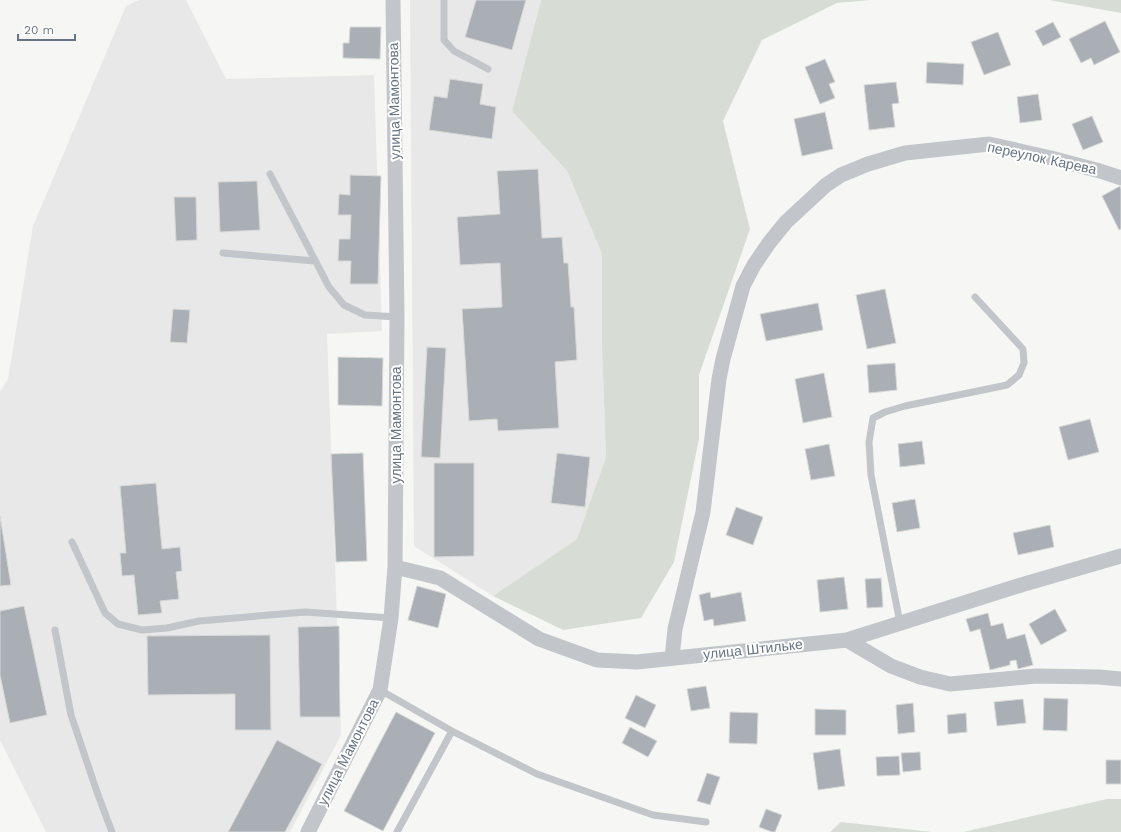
<svg xmlns="http://www.w3.org/2000/svg" width="1121" height="832" viewBox="0 0 1121 832" font-family="'Work Sans',sans-serif">
<style>
.built{fill:#e7e8e7}
.green{fill:#d7ddd5}
.building{fill:#a9afb5;stroke:#d8d8d6}
.lines{fill:none;stroke-linecap:round;stroke-linejoin:round}
.lane{stroke:#c2c5c9;stroke-width:7}
.street{stroke:#c2c5c9;stroke-width:15}
.labels{text-anchor:middle;dominant-baseline:central;stroke-width:4;stroke-linejoin:round;paint-order:stroke}
.street-label{font-size:14px;fill:#677483;stroke:#fff}
</style>
<rect width="100%" height="100%" fill="#f6f7f4"/>
<path class="built" d="M139,0h47l40,79 148,-4 8,256 -55,3 14,401 -51,97h-244l-46,-92v-348l8,-13 25,-153 93,-220z
M410,0h131l-29,111 55,60 35,83v94l4,109 -29,82 -84,57 -79,-50z"/>
<path class="green" d="M541,0h330l-34,3 -75,37 -39,81 27,108 -51,146v64l-25,123 -33,56 -78,12 -70,-34 84,-57 29,-82 -4,-109v-94l-35,-83 -55,-60z
M1049,0h72v13z
M1107,799h14v33h-158z
M841,822l91,10h-102z"/>
<path class="building" d="M476,0h50l-14,50 -47,-13z
M1105,21l15,31 -26,13 -3,-7 -10,5 -12,-24z
M1053,22l8,15 -18,9 -8,-15z
M350,27h31l-1,32 -37,-1v-15h6z
M998,32l13,33 -27,10 -13,-33z
M825,59l10,23 -6,2 6,14 -15,6 -15,-37z
M927,62l37,2 -1,21 -37,-2z
M450,79l33,5 -3,20 16,3 -4,32 -63,-9 5,-34 13,2z
M896,82l3,21 -7,1 3,23 -26,3 -5,-45z
M1038,94l4,26 -22,3 -3,-26z
M825,112l8,37 -31,7 -8,-37z
M1092,116l11,26 -20,8 -11,-26z
M538,169l4,69 20,-1 2,26h4l3,44h3l3,53 -22,2 4,66 -61,3 -1,-12 -28,2 -7,-112 40,-2 -2,-44 -40,2 -3,-48 43,-3 -3,-43z
M350,175l31,1 -3,108h-28l1,-23h-13l1,-22h11l1,-24h-13l1,-21 11,1z
M257,181l3,49 -40,2 -2,-50z
M1120,186l1,3v40l-2,1 -17,-34z
M174,197h22l1,43 -21,1z
M885,289l11,54 -29,6 -11,-54z
M818,303l5,27 -57,11 -6,-27z
M173,309l17,1 -3,33 -17,-1z
M427,347l19,1 -6,110 -19,-1z
M338,357l45,1 -1,48 -44,-1z
M895,363l2,27 -28,3 -2,-28z
M824,373l8,44 -29,6 -8,-44z
M1090,419l9,33 -31,8 -9,-33z
M922,441l3,23 -25,3 -2,-23z
M829,444l6,32 -24,4 -6,-31z
M363,453l4,108 -31,1 -5,-108z
M557,453l33,4 -5,50 -34,-4z
M434,463h40v93l-40,1z
M156,483l6,66 18,-2 2,24 -6,1 3,27 -19,2 2,12 -24,2 -4,-40 -12,1 -2,-23h6l-6,-67z
M915,499l5,29 -23,4 -5,-29z
M736,507l27,10 -10,28 -27,-10z
M0,516l11,69 -11,1z
M1050,525l4,22 -36,8 -5,-22z
M844,577l4,32 -28,3 -3,-32z
M881,578l2,29 -16,1 -2,-29z
M417,586l29,8 -8,34 -30,-8z
M710,592l1,6 30,-6 5,29 -32,5 -1,-7 -9,2 -5,-26z
M24,606l23,109 -37,8 -10,-48v-64z
M1055,609l12,22 -26,14 -12,-21z
M988,613l3,13 12,-3 4,16 18,-5 8,31 -15,4 -2,-9 -6,1v4l-20,5 -10,-41 -10,3 -4,-13z
M339,626l1,91h-40l-2,-90z
M270,635l1,95h-36v-36l-87,1 -1,-59z
M706,686l4,22 -19,3 -4,-22z
M636,695l20,10 -11,23 -20,-10z
M1044,698l24,1 -1,32 -24,-1z
M1023,699l3,24 -29,3 -3,-24z
M913,703l2,29 -17,2 -2,-29z
M815,709l31,1v25h-31z
M396,712l39,21 -52,98 -39,-20z
M730,712l28,1 -1,31 -28,-1z
M966,713l1,19 -19,2 -1,-19z
M630,727l27,14 -9,16 -26,-14z
M277,740l45,24 -37,68h-57z
M840,749l5,37 -27,4 -5,-37z
M920,752l1,18 -18,2 -2,-19z
M899,756l1,19 -23,1 -1,-19z
M1106,760h15v24h-15z
M707,773l13,4 -10,28 -13,-4z
M766,809l16,6 -7,17h-3l-13,-5z"/>
<g class="lines">
<path class="lane" d="M444,0v40l10,11 34,18
M270,174l59,113 15,18 21,10 32,2
M223,253l92,8
M72,542l33,71 13,11 24,6 25,-2 32,-7 106,-9 86,6
M900,623l-29,-148 -2,-33 4,-24 12,-6 20,-6 102,-21 12,-10 5,-12 -1,-14 -48,-52
M55,630l16,85 26,77 15,40
M380,690l72,41 85,43 116,41 53,7
M397,832l55,-101"/>
<path class="street" d="M395,567l45,11 99,61 58,21 40,2 210,-22 174,-55 100,-29
M847,640l44,26 29,11 30,7 86,-8 63,1 22,2
M672,658l3,-29 28,-117 16,-133 4,-20 20,-73 11,-21 15,-22 17,-21 40,-37 15,-10 27,-11 37,-11 84,-9 62,14 49,13 21,7
M308,832l72,-142 11,-72 4,-51 2,-250 -4,-317"/>
</g>
<g class="labels">
<g class="street-label">
<text transform="translate(394 101) rotate(-91)">улица Мамонтова</text>
<text transform="translate(1042 158) rotate(12)">переулок Карева</text>
<text transform="translate(396 425) rotate(-90)">улица Мамонтова</text>
<text transform="translate(753 649) rotate(-6)">улица Штильке</text>
<text transform="translate(348 752) rotate(-63)">улица Мамонтова</text>
</g>
</g>
<path d="M18 34v6h57v-6" fill="none" stroke="#677483" stroke-width="2"/>
<text x="24" y="34" font-size="12" fill="#677483" stroke="#ffffff" stroke-width="3" paint-order="stroke">20 m</text>
</svg>
